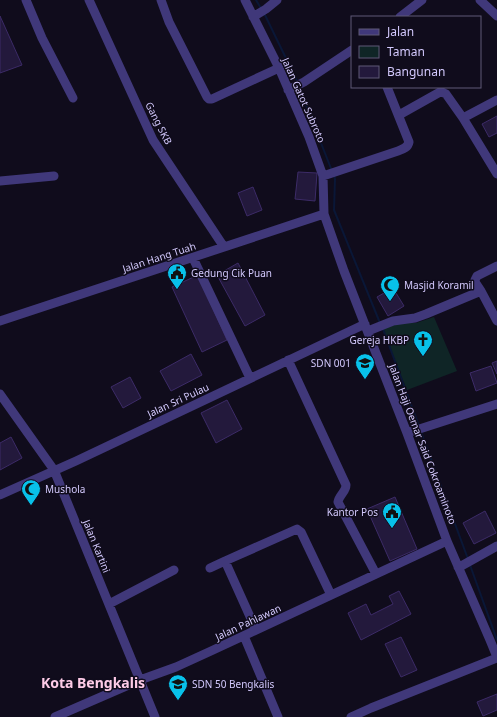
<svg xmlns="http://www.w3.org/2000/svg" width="497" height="717" viewBox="0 0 497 717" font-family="'Noto Sans',sans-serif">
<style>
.green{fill:#0f2526}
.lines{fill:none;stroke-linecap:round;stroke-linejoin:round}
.stream{stroke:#0a1737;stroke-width:2}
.building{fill:#23193c;stroke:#3c2b67}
.minor{stroke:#40387a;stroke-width:9}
.labels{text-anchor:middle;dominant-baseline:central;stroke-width:3;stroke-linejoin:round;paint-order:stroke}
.street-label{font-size:10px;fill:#d3c9fd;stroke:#100c1c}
.poi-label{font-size:10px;fill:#d3c9fd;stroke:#100c1c;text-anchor:start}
.district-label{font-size:14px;font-weight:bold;fill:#fdcbe7;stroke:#100c1c}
</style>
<rect width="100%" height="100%" fill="#100c1c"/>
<path class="green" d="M434,317l23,54 -50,19 -25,-61 13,-7 21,1z"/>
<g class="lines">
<path class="stream" d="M256,0l6,10
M264,13l34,70
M299,87l33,84
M334,175l1,4 -1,31 46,113
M383,329l36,97
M421,432l47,127
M470,565l27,75"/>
</g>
<path class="building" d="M0,16l22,49 -22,8z
M497,116v17l-8,4 -7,-13z
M298,172l19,1 -2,28 -20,-2z
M253,187l9,23 -15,6 -9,-23z
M238,263l27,52 -20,11 -28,-51z
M198,275l29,65 -25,12 -30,-65z
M393,288l11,18 -16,10 -11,-19z
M191,354l11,21 -31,16 -11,-20z
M497,361v13l-5,-11z
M491,366l6,17 -21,8 -6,-18z
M130,377l11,21 -18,10 -12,-21z
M227,400l15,29 -26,14 -15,-30z
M11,437l11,21 -22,12v-27z
M395,497l22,52 -27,12 -23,-52z
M485,511l11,22 -22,11 -11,-21z
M399,591l12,23 -50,26 -13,-27 18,-9 5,11 22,-11 -4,-8z
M401,637l16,33 -16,7 -16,-33z
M497,694v16l-14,6 -6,-14z"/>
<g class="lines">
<path class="minor" d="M26,0l16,38 31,60
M89,0l64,140 71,107
M161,0l8,22 38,75 2,2h3l67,-31
M245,0l34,68 30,69 14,39 1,38 20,57 63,162 40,108 43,99 7,17
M480,0l17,16
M253,17l13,-8 11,-9
M400,17l22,-17
M288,90l16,-8 48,-32
M497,100l-34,18 34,56
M399,115l41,-23h2l4,2 17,24
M323,176l75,-25c6,-2 10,-4 11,-9l-22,-55
M0,181l54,-5
M193,258l57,120
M497,266l-20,10 -2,4v2l6,9 16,30
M0,321l324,-107
M368,331l25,-10 22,-3 11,-4 55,-23
M288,360l58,125c0,7 -7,10 -8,17l38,72
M0,394l54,76 101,247
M407,433l90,-29
M0,495l76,-34 289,-137
M458,567l5,-2 34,-19
M210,568l15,-7
M109,604l65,-34
M256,630l-31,-69 72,-32 4,3 30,63
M244,636l34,81
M55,717l85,-37 36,-13 35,-16 236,-110
M351,717l20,-9 126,-50"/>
</g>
<defs>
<g id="civic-pin" transform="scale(1)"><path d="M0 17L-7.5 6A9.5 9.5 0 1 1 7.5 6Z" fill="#08c1ea" stroke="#100c1c"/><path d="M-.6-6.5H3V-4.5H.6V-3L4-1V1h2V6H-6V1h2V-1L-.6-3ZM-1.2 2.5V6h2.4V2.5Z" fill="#111"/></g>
<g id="mosque-pin" transform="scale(1)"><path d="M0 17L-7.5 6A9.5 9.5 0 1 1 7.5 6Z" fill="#08c1ea" stroke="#100c1c"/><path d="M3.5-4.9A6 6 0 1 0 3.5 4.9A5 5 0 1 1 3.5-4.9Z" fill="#111"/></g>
<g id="church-pin" transform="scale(1)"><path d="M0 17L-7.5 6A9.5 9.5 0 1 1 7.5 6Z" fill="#08c1ea" stroke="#100c1c"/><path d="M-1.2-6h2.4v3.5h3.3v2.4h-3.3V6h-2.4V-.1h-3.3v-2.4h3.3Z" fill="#111"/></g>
<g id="school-pin" transform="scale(1)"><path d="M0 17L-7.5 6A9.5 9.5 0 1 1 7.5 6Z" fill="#08c1ea" stroke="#100c1c"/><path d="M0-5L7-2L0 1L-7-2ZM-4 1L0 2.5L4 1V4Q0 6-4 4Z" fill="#111"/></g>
</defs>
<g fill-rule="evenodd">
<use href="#civic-pin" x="177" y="273"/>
<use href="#mosque-pin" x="390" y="285"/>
<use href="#church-pin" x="423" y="340"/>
<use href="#school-pin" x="365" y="363"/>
<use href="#mosque-pin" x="31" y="489"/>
<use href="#civic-pin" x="392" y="512"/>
<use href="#school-pin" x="178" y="684"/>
</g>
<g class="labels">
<g class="street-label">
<text transform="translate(304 100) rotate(66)">Jalan Gatot Subroto</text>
<text transform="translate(159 123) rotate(63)">Gang SKB</text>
<text transform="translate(159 257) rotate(-18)">Jalan Hang Tuah</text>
<text transform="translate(178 400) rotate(-25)">Jalan Sri Pulau</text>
<text transform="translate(423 444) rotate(69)">Jalan Haji Oemar Said Cokroaminoto</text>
<text transform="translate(97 546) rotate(68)">Jalan Kartini</text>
<text transform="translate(248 622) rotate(-25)">Jalan Pahlawan</text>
</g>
<g class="poi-label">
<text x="191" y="273">Gedung Cik Puan</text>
<text x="404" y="285">Masjid Koramil</text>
<text x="409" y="340" text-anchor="end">Gereja HKBP</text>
<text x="351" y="363" text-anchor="end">SDN 001</text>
<text x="45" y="489">Mushola</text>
<text x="378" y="512" text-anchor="end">Kantor Pos</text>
<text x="192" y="684">SDN 50 Bengkalis</text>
</g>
<g class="district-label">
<text x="93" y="682">Kota Bengkalis</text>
</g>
</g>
<rect x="351" y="16" width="130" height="72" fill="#100c1c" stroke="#5e5876"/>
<rect x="359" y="29" width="20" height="6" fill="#40387a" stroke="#5e5876"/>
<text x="387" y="36" font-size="12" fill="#d3c9fd">Jalan</text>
<rect x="359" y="46" width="20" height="12" fill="#0f2526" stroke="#5e5876"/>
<text x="387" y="56" font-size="12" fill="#d3c9fd">Taman</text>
<rect x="359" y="66" width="20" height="12" fill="#23193c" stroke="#5e5876"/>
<text x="387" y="76" font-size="12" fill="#d3c9fd">Bangunan</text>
</svg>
